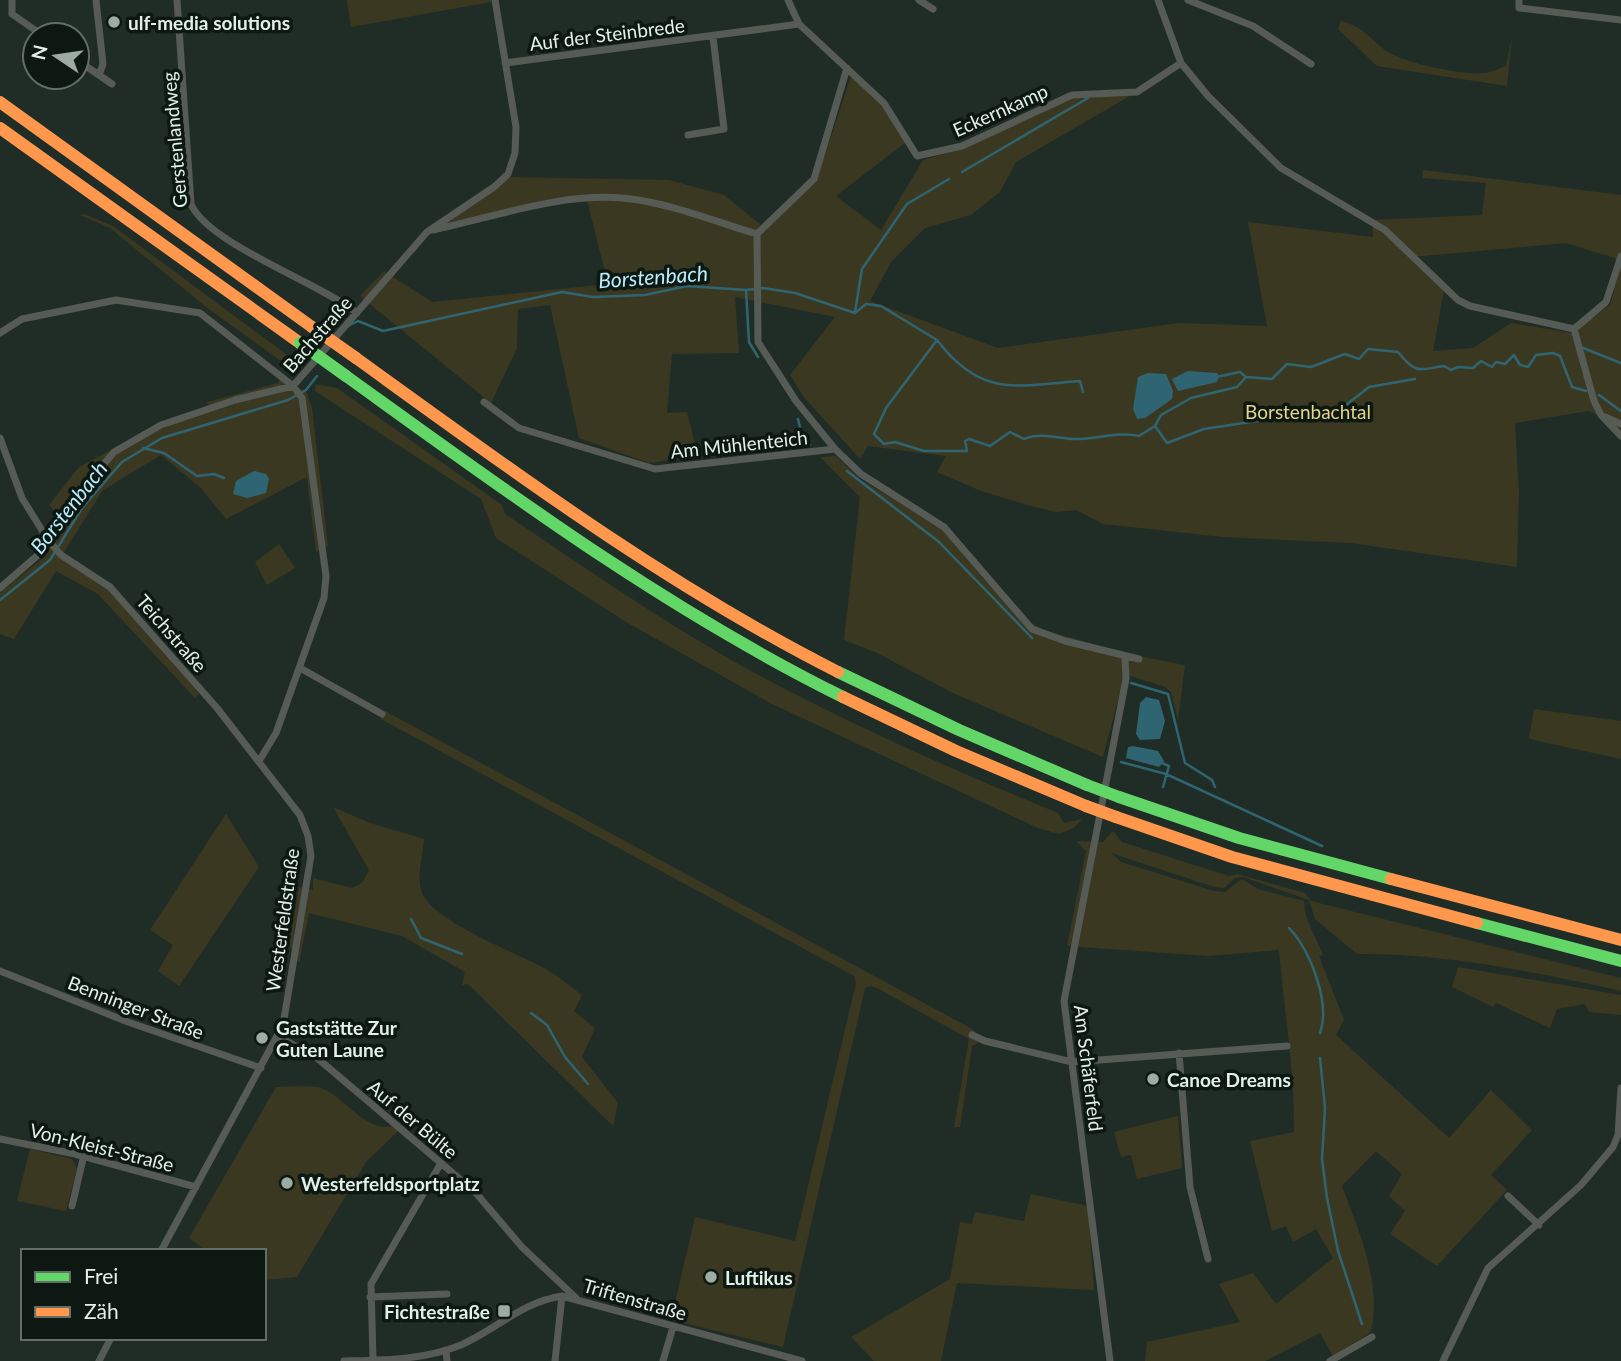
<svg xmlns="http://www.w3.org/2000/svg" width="1621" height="1361" viewBox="0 0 1621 1361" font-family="Lato,sans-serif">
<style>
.green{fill:#3b3822}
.water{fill:#2f6572}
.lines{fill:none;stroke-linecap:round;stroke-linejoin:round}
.stream{stroke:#2f6572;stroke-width:2.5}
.street{stroke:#565b55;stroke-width:7}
.fast{stroke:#63d668;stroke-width:12}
.slow{stroke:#ff974d;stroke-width:12}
.fast-bridge{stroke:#63d668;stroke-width:12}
.slow-bridge{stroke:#ff974d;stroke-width:12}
.poi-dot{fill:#9daca3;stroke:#0d1812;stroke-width:2.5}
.labels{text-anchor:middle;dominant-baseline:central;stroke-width:7;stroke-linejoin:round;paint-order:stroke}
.poi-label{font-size:19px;font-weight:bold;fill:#e1f1e7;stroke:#0d1812;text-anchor:start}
.street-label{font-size:19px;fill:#e1f1e7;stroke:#0d1812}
.park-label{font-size:19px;fill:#e4d58b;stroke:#0d1812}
.water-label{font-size:21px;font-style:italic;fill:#b9edfd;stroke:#0d1812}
</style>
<rect width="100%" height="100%" fill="#202d26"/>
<path class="green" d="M347,0h144v2l-140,25z
M1341,21c24,7 26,15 44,29 18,13 79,26 101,23 6,-1 14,-5 20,-7l6,-30 -5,50 -130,-20 -39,-37z
M851,76l33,30 22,36 -70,54 45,34 42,-70 39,-11 113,-54 60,-2 -119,69 -16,30 -29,23 -46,13 -34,34 -21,39 128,47 181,-25 88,3 -19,-104 125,15 -1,-17 110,-5 4,-32 -64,-5 1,-8 198,25v65l-55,-17 -154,14 32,33 -11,61 40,-3 38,-25 61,10 38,-28 11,-40v169l-16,-16 -17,-7 -73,12 4,68 -2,76 -166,-24 -128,-6 -120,-13 -27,-14 -20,2 -25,-6 -50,-15 -44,-19 9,-16 -78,-10 -8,13 -57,-63 -13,-21 45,-58 -100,-20 4,56 -67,1 -5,59 20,-1 11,44 -49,7 -70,-25 -29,-133 -32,4 -1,39 -26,55 -131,-107 24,-25 48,31 176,-18 -22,-88h-14l-138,32 74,-51 161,3 55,15 41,33 51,-46z
M84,214l29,12 189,140 -5,4 -6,-2 -85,-61 -96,-79 -30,-13z
M281,378l26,15 5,15 16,138 -12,6 -9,-75 -81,42 -25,-31 -40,-33 -58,35 -43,68 53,26 86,110 -4,4 -97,-104 -42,-23 -42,68 -14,-5v-41l42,-34 22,-36 -15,-18 30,-38 32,-17 5,4 47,-26 46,-17 -2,-9 71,-19z
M316,384l21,4 165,117 3,9c85,57 169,116 259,164 96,51 194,94 294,135l6,10 18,-4 -8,9 -15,6 -21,-6 -266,-124 -146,-82 -130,-84 -15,-39 -166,-108z
M836,456l25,24 81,48 43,53 40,38 19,11 88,25 53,10 -7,55 -7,-28 -6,-5 -40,-13 -22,83 -150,-64 -78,-41 -31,-12 16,-143 -40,-40z
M279,544l16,24 -28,17 -12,-23z
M1534,709l87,12v38l-92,-20z
M385,711l589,319 4,13 -6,3 -12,81h-6l15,-88 -92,-51 -6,-2 -6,2 -82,359 -112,-27 24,-103 100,24 61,-258 -2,-7 -473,-257z
M333,807l37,16 54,16c-1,16 -8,39 -2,54 11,28 92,59 120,74 14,7 27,19 40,28l-8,16 21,17 -13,29 36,46 -5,23 -145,-142 -6,1 3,-13 -63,-36 -93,-23 -10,50 -10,-18 10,-58 14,3v-12l39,10 10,-5 7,-13z
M226,814l33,53 -80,119 -21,-15 15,-26 -23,-15z
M1113,831l9,11 107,34 8,-2 68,19 6,8 310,77v13c-85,-19 -177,-38 -264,-37l-42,-35 -6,-19 -66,-23 -8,1 -11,10 -10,-1 -103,-34 10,9 93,29 11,1 17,-13 16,10 46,12c0,18 12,36 19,54l-4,1 25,64 -8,15 113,103 42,-48 41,40 -41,45 16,15 -70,76 -47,-32 15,-23 -16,-15 13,-22 -26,-23 -34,35c17,46 40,96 29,146l-38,24 -13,-23 -55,28h-120l2,-19 93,-20 -21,-38 34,-11 23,31 57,-46 -17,-29 -23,13 -7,-16 -14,5 -22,-90 44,-9c1,-61 -10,-121 -15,-182l-71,6 -141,-10 19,-95 -10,-10 27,1z
M1458,967l163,28v20l-32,-3 -4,-8 -28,5 -7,19 -54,-25 -3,4 -41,-20z
M276,1087c14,0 32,-2 45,1 22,7 46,46 71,38l6,5 -32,31 -69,115 -33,3v-29h-57l-18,-13z
M1178,1116l4,52 -45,11 -6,-24 -10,2 -7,-25z
M30,1149l42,10 5,10 -11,42 -49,-10z
M1031,1194l57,12 6,84 -137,-7 -16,78h-67l-23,-24 99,-58 10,-57 12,2 3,-12 49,9z"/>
<path class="water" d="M1188,371l29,2 2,3 -2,6 -39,9 -6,-12z
M1148,373l18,1 7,17 -1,8 -27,19 -8,1 -4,-10 5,-32z
M254,471l12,3 3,5 -3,14 -19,5 -14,-4 3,-13z
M1146,697l13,3 6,21 -5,18 -20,1 -4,-6 4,-31z
M1133,746l25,5 6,10 -5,6 -33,-9 2,-11z"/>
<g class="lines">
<path class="stream" d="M962,172l126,-74
M746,290l3,52 9,15
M855,312l7,-43 45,-65 42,-25
M348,326l10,-5 25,10 179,-39 31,5 52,-2 42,-9 59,4 17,-2 32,5 60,20 11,-9 15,2 56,34 -51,68 -12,26 10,10 11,-2 29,9h43l-2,-10 4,-2 21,7 20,-14 14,7c15,-7 33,-1 49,0 22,1 45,-8 66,-3l16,-10 6,-11 30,-17 46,-11 9,-10 26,2 15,-15 24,3 34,-13 14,5 9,-10 30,3c19,24 22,17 46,14l7,4 7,-3 15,1 8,-7 11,6 4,-5 9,2 9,-9 6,10 8,2 8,-12 17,-2 7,3 12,31 14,4
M937,340c44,58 79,46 143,41l3,11
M1583,348l38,15
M1216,377l24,-5 6,5
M1599,395l22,16
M798,419l5,20 7,6
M1155,426l12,17 37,-14 113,-17 29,-7 23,-18 46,-8
M143,448l21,5 33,23 17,-2 10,4
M847,471l92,71 93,96
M0,600l50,-40 32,-52 40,-46 40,-24 126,-38 18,-10 11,-14
M1131,683l37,11 17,69 27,17 3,7
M1121,762l45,12 156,72
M1162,763l7,3 -6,21
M411,919l10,19 41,16
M1289,928c21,22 42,75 31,105
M531,1013l16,12 18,32 23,27
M1320,1058l5,50 -3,51 5,39 11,53 24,73"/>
<path class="street" d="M12,0v14l30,21
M96,0l7,64 -4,11
M177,0l14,204c17,40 129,79 166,109
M788,0l11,24 85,79 33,53 45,-10 110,-51 65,-3 44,-29
M919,0l14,9
M1158,0l23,63 27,33 73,72 104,62 73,70 12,6 104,23
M1188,0l65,26 58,38
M1519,0v8l102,12
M77,60l35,24
M505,63l294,-39
M847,68l-33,111 -57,55 1,108 38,59 39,48 26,25 83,53 88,102 33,12 74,18
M688,135l36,-6 -11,-92
M433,230c61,-13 127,-37 189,-32 46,4 91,23 135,36
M1574,329l20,72 7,14 20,21
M1574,329l32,-27 15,-46
M0,333l22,-14 94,-19 84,13 93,73 9,12 24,178 -2,22 -48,135 -17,28
M484,402l35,26 136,41 180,-20
M1605,417l16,7
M0,438l22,60 26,42 13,15 49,32 107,121 83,107 8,21 3,20 -28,169 -122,226
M0,588l38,-33 35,-54 41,-49 47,-27 74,-25 58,-14 134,-154 67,-45 14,-13 7,-21 1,-26 -21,-127
M300,668l82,46
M0,971l128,51 133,46
M972,1035l13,6 87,21 215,-16
M279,1037l37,20 159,135 47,55 54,51
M1179,1053l11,134 18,72
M0,1139l75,15 121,33
M1508,1196l31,29
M72,1206l11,-47
M370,1297l77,-3
M446,1350l1,11
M373,1360l-2,-76 70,-121
M99,1361l12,-23
M344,1361c40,-1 80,-1 117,-16 36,-16 61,-43 101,-49l240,65
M555,1361l7,-65
M663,1361l10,-34
M1110,1361l-46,-360 62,-322 -1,-22
M1330,1361l42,-24
M1443,1361l45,-93 93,-83 32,-38 5,-12 3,-47"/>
<path class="fast" d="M346,376c161,116 319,233 497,321
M838,672l121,58 128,55
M1119,797l120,41 152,41
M1477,923l144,38"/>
<path class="slow" d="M0,102l312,225
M0,128l300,215
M356,358c155,112 310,227 482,314
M843,697l113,54 130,55
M1116,817l116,40 245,66
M1391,879l230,61"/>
<path class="fast-bridge" d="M300,343l46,33
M1087,785l32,12"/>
<path class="slow-bridge" d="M312,327l44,31
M1086,806l30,11"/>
</g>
<g class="poi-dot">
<circle cx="114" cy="22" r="7"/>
<circle cx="262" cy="1038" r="7"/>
<circle cx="1153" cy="1079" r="7"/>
<circle cx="287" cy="1183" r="7"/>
<circle cx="711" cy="1277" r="7"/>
<rect x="497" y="1304" width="14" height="14" rx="3.5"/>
</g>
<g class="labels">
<g class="poi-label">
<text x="128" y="22">ulf-media solutions</text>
<text x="276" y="1027">Gaststätte Zur<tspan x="276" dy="22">Guten Laune</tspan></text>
<text x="1167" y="1079">Canoe Dreams</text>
<text x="301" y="1183">Westerfeldsportplatz</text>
<text x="725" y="1277">Luftikus</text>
<text x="490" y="1311" text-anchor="end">Fichtestraße</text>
</g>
<g class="street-label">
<text transform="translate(607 34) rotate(-7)">Auf der Steinbrede</text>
<text transform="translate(1000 110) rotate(-24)">Eckernkamp</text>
<text transform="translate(174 140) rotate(-95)">Gerstenlandweg</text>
<text transform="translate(317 334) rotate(-49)">Bachstraße</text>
<text transform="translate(739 444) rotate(-6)">Am Mühlenteich</text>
<text transform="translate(172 633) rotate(49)">Teichstraße</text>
<text transform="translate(282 920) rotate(-82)">Westerfeldstraße</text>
<text transform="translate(136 1007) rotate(21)">Benninger Straße</text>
<text transform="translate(1089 1068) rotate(83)">Am Schäferfeld</text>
<text transform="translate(413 1119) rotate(40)">Auf der Bülte</text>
<text transform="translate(102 1147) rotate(14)">Von-Kleist-Straße</text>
<text transform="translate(635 1299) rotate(16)">Triftenstraße</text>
</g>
<g class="park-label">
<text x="1308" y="411">Borstenbachtal</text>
</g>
<g class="water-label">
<text transform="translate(653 276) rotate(-4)">Borstenbach</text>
<text transform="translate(68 507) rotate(-52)">Borstenbach</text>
</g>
</g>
<rect x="21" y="1249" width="245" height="91" fill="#0d1812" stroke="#626f67" stroke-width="2"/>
<rect x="35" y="1272" width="35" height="10" fill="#63d668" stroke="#626f67" stroke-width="2"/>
<text x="84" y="1284" font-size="21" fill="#e1f1e7">Frei</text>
<rect x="35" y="1307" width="35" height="10" fill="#ff974d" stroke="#626f67" stroke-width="2"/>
<text x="84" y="1319" font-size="21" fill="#e1f1e7">Zäh</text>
<g transform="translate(56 56) rotate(283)"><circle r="33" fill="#0d1812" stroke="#626f67" stroke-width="2"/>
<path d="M0-5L12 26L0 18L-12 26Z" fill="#9daca3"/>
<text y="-10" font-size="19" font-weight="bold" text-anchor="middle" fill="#e1f1e7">N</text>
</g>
</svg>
